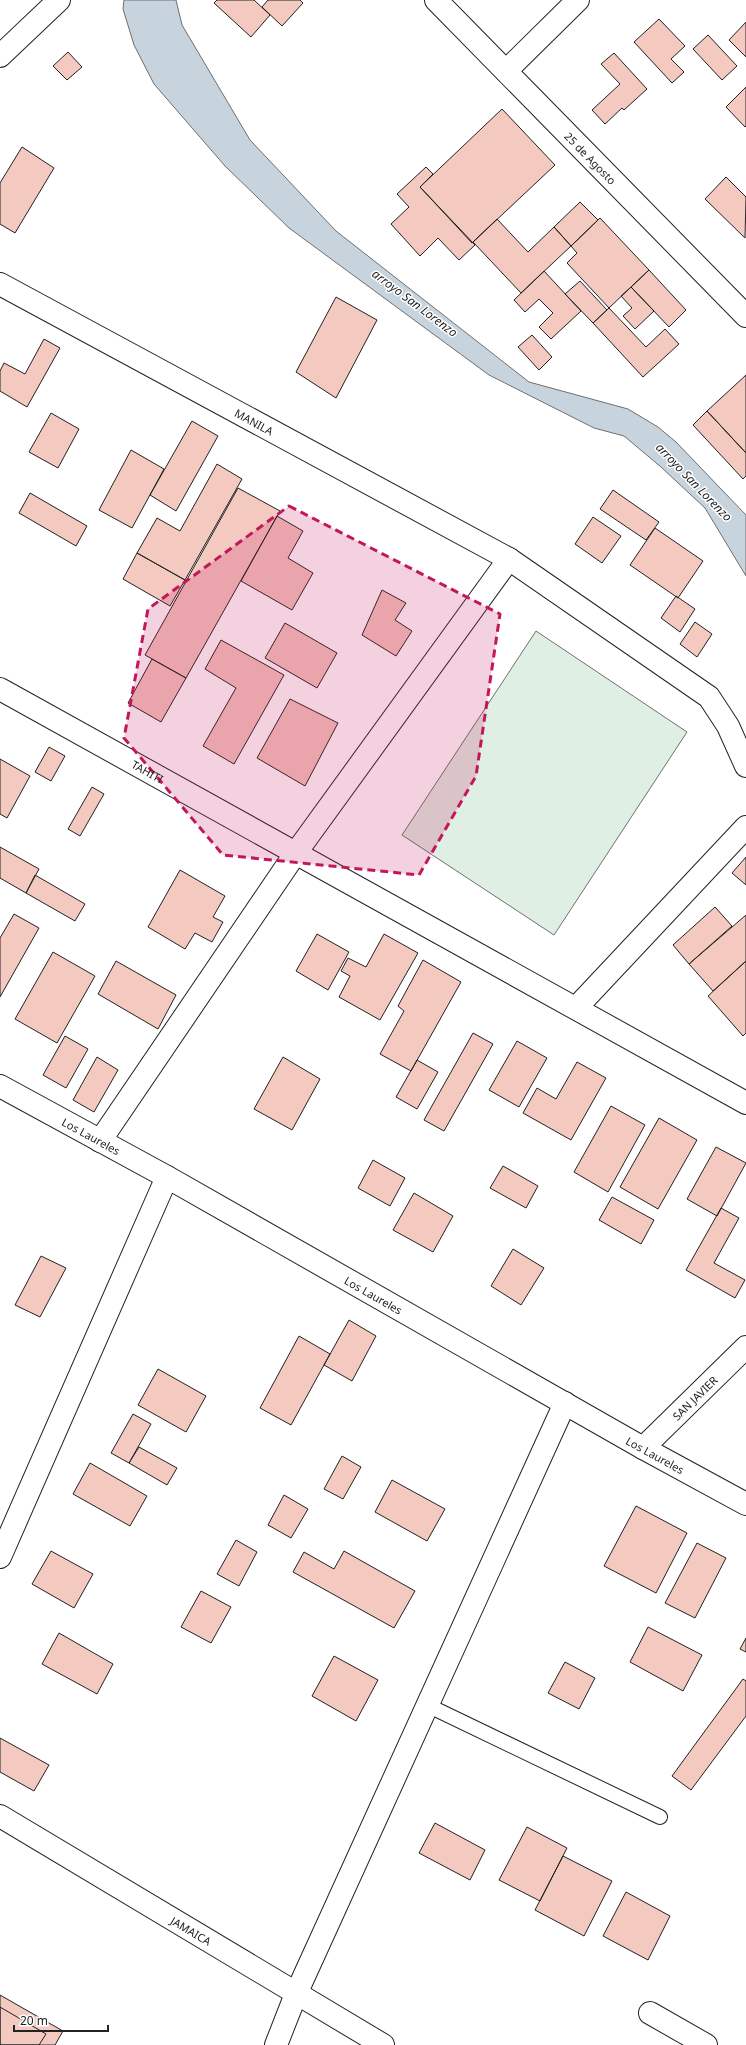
<svg xmlns="http://www.w3.org/2000/svg" width="746" height="2045" viewBox="0 0 746 2045" font-family="'Noto Sans',sans-serif">
<style>
.green{fill:#e0efe3;stroke:#6f6f6f}
.water{fill:#c7d3dd;stroke:#6f6f6f}
.building{fill:#f3c9c0;stroke:#222}
.lines{fill:none;stroke-linecap:round;stroke-linejoin:round}
.service-casing{stroke:#222;stroke-width:16}
.minor-casing{stroke:#222;stroke-width:24}
.tertiary-casing{stroke:#222;stroke-width:24}
.secondary-casing{stroke:#222;stroke-width:24}
.service{stroke:#fff;stroke-width:14}
.minor{stroke:#fff;stroke-width:22}
.tertiary{stroke:#fff;stroke-width:22}
.secondary{stroke:#fff;stroke-width:22}
.marked{fill:#c2185b;fill-opacity:0.2;stroke:#c2185b;stroke-width:3;stroke-dasharray:8 5;stroke-linejoin:round}
.labels{text-anchor:middle;dominant-baseline:central;stroke-width:3;stroke-linejoin:round;paint-order:stroke}
.street-label{font-size:11px;fill:#222;stroke:#fff}
.water-label{font-size:12px;font-style:italic;fill:#222;stroke:#fff}
</style>
<rect width="100%" height="100%" fill="#fff"/>
<path class="green" d="M536,631l151,101 -133,203 -152,-100z"/>
<path class="water" d="M124,0h52l6,25 68,115 86,91 193,151 99,27 30,18 18,15 70,73v61l-41,-68 -44,-41 -37,-31 -30,-8 -105,-53 -200,-147 -64,-62 -71,-82 -20,-39 -11,-36z"/>
<path class="building" d="M217,0h37l16,15 -19,22 -37,-34z
M268,0h32l3,3 -21,23 -20,-19z
M659,19l26,27 -14,13 13,13 -12,11 -38,-41z
M746,22v35l-17,-17z
M708,35l29,31 -15,14 -29,-31z
M68,52l14,15 -15,13 -14,-14z
M614,53l33,36 -23,21 -2,-2 -17,16 -13,-14 28,-26 -19,-20z
M746,87v39l-1,1 -19,-20z
M502,109l53,56 -83,78 -52,-56z
M22,147l32,21 -39,65 -15,-9v-41z
M426,167l7,7 -13,13 55,58 -16,15 -21,-22 -18,18 -29,-32 18,-17 -12,-13z
M726,177l20,20 -1,41 -40,-39z
M580,202l18,18 -27,26 -17,-19z
M600,218l49,52 -40,38 -42,-45 10,-10 -6,-7z
M497,219l31,33 26,-25 17,19 -50,47 -48,-51z
M649,270l37,40 -17,17 -38,-40z
M544,271l37,40 -30,28 -12,-12 14,-14 -14,-14 -14,13 -11,-12z
M580,281l27,29 -14,13 -28,-29z
M631,287l23,24 -19,18 -12,-13 9,-8 -11,-12z
M336,297l41,23 -41,78 -40,-26z
M609,308l37,39 19,-18 14,15 -36,33 -50,-54z
M532,335l20,22 -13,13 -21,-23z
M44,339l16,9 -33,59 -27,-16v-20l4,-8 21,11z
M746,375v78l-39,-42z
M707,411l39,42v23l-3,3 -50,-54z
M51,413l28,16 -21,39 -29,-16z
M192,421l26,15 -42,75 -26,-16z
M131,450l33,19 -32,59 -33,-18z
M217,464l25,15 -57,101 -48,-27 20,-35 23,13z
M238,488l42,23 -94,167 -41,-23z
M613,490l46,32 -13,18 -46,-31z
M30,493l57,33 -11,20 -57,-33z
M277,516l26,15 -15,27 25,15 -21,37 -51,-29z
M593,517l28,19 -19,27 -27,-19z
M655,528l48,33 -25,37 -48,-33z
M137,553l48,27 -15,26 -47,-27z
M382,590l24,13 -11,17 17,11 -16,25 -34,-21z
M676,596l19,13 -15,23 -19,-14z
M695,622l17,12 -15,23 -17,-13z
M285,623l52,30 -20,35 -52,-30z
M221,640l63,35 -50,89 -31,-18 33,-58 -31,-19z
M152,659l34,19 -25,44 -33,-19z
M290,699l48,24 -33,63 -48,-28z
M49,747l16,9 -14,25 -16,-9z
M0,759l30,17 -23,42 -7,-4z
M92,787l12,7 -24,42 -12,-7z
M0,847l39,22 -13,24 -26,-15z
M746,857v28l-14,-12z
M180,870l45,26 -12,21 10,5 -11,20 -17,-9 -10,16 -37,-22z
M35,875l50,29 -10,17 -49,-28z
M715,907l17,19 -43,38 -16,-19z
M14,914l25,14 -39,69v-59z
M746,915v46l-33,30 -24,-27z
M317,934l32,18 -21,38 -32,-19z
M384,934l34,19 -38,67 -41,-23 11,-21 -9,-5 7,-13 18,9z
M53,952l42,24 -38,67 -42,-24z
M423,960l38,22 -50,89 -31,-17 24,-43 -6,-5z
M116,961l60,34 -18,34 -60,-35z
M746,961v72l-3,3 -35,-40z
M473,1033l20,11 -49,87 -20,-11z
M65,1036l23,13 -22,39 -23,-13z
M517,1041l30,17 -28,49 -30,-17z
M97,1057l21,13 -24,42 -21,-12z
M283,1057l37,22 -28,51 -38,-21z
M417,1060l21,12 -21,37 -21,-12z
M577,1062l29,16 -35,62 -48,-27 14,-25 19,11z
M611,1106l34,19 -37,67 -34,-20z
M659,1118l38,22 -39,69 -38,-22z
M716,1147l30,16 -29,53 -30,-17z
M373,1160l32,18 -15,28 -32,-18z
M503,1166l35,20 -12,22 -36,-20z
M414,1193l39,23 -20,36 -40,-22z
M612,1197l42,23 -13,24 -42,-24z
M721,1208l18,10 -25,45 31,17 -10,18 -49,-28z
M513,1249l31,19 -23,37 -30,-19z
M41,1256l25,12 -26,49 -25,-12z
M349,1320l27,16 -24,45 -28,-16z
M299,1336l31,18 -39,71 -31,-17z
M158,1369l48,27 -20,36 -48,-27z
M133,1414l18,10 -22,39 -18,-10z
M139,1447l38,21 -10,17 -38,-22z
M342,1456l19,11 -18,32 -19,-10z
M90,1463l57,33 -17,30 -57,-32z
M392,1480l53,29 -18,32 -52,-29z
M284,1495l24,14 -17,29 -23,-13z
M636,1506l51,27 -31,60 -52,-27z
M236,1540l21,12 -18,34 -22,-12z
M697,1543l29,15 -31,60 -30,-15z
M51,1551l42,23 -19,34 -42,-24z
M344,1551l71,40 -21,37 -101,-56 11,-20 30,17z
M201,1591l30,16 -20,36 -30,-16z
M648,1627l54,28 -19,36 -53,-29z
M59,1633l54,31 -16,30 -55,-30z
M746,1638v14l-6,-3z
M334,1656l44,24 -22,41 -44,-25z
M565,1662l30,16 -16,31 -31,-16z
M743,1679l3,2v35l-55,74 -19,-14z
M0,1738l49,27 -15,26 -34,-19z
M435,1823l50,27 -15,30 -51,-27z
M527,1827l40,21 -27,53 -41,-21z
M563,1856l49,25 -28,55 -49,-26z
M626,1892l44,24 -22,44 -45,-24z
M0,1995l63,36 -8,14h-55z
M0,2007l46,27 -7,11h-39z"/>
<g class="lines">
<g class="service-casing">
<path id="service" d="M427,1705l233,112"/>
</g>
<g class="minor-casing">
<g id="minor">
<path id="s1" d="M436,0l310,316"/>
<path d="M506,71l72,-71"/>
<path id="s2" d="M0,284l509,275 200,138 19,29 18,40"/>
<path id="s3" d="M0,689l746,414"/>
<path d="M576,1008l170,-181"/>
<path d="M100,1141l195,-287 214,-295"/>
<path id="s4" d="M643,1448l103,-101"/>
<path d="M0,1557l167,-380"/>
<path id="s5" d="M0,1816l383,229"/>
<path d="M650,2013l56,32"/>
<path d="M276,2045l20,-51 269,-591"/>
</g>
</g>
<g class="tertiary-casing">
<g id="tertiary">
<path id="s6" d="M0,1086l167,91 476,271 103,56"/>
</g>
</g>
<g class="secondary-casing">
<path id="secondary" d="M0,56l59,-56"/>
</g>
<use href="#service" class="service"/>
<use href="#minor" class="minor"/>
<use href="#tertiary" class="tertiary"/>
<use href="#secondary" class="secondary"/>
</g>
<path class="marked" d="M289,506l211,108 -24,162 -57,99 -196,-20 -99,-117 24,-129z"/>
<g class="labels">
<g class="street-label">
<text stroke="none"><textPath href="#s1" startOffset="221">25 de Agosto</textPath></text>
<text stroke="none"><textPath href="#s2" startOffset="289">MANILA</textPath></text>
<text stroke="none"><textPath href="#s3" startOffset="169">TAHITI</textPath></text>
<text stroke="none"><textPath href="#s6" startOffset="104">Los Laureles</textPath></text>
<text stroke="none"><textPath href="#s6" startOffset="428">Los Laureles</textPath></text>
<text stroke="none"><textPath href="#s4" startOffset="72">SAN JAVIER</textPath></text>
<text stroke="none"><textPath href="#s6" startOffset="752">Los Laureles</textPath></text>
<text stroke="none"><textPath href="#s5" startOffset="223">JAMAICA</textPath></text>
</g>
<g class="water-label">
<text transform="translate(415 303) rotate(37)">arroyo San Lorenzo</text>
<text transform="translate(694 482) rotate(46)">arroyo San Lorenzo</text>
</g>
</g>
<path d="M14 2025v6h94v-6" fill="none" stroke="#222222" stroke-width="2"/>
<text x="20" y="2025" font-size="12" fill="#222222" stroke="#ffffff" stroke-width="3" paint-order="stroke">20 m</text>
</svg>
